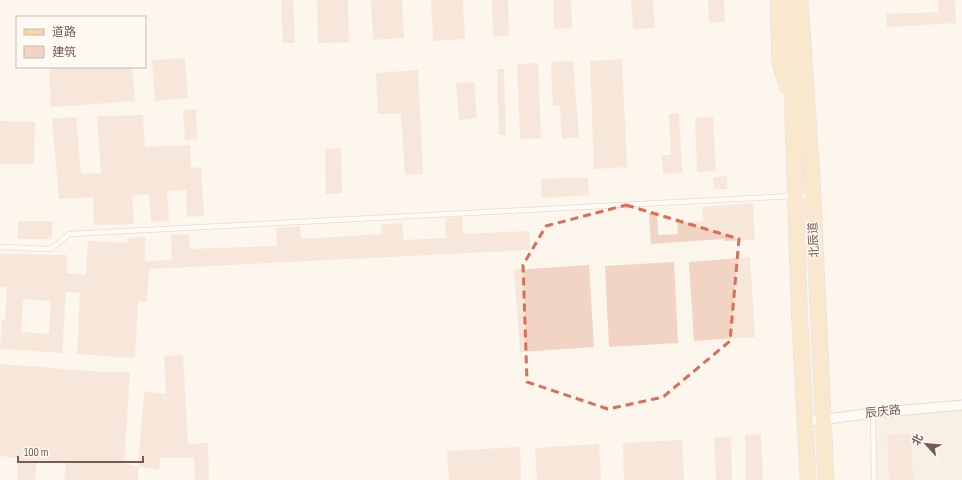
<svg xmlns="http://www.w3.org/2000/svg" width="962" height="480" viewBox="0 0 962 480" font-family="'Sofia Sans Condensed','Noto Sans SC',sans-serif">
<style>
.residential{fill:#f4e7db}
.building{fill:#f1d4c4;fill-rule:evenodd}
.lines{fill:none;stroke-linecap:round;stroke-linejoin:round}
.lane-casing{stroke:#cfbdb1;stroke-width:6}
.street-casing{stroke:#cfbdb1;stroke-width:11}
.primary-casing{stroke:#d9d1ce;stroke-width:17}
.lane{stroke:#fff;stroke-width:4.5}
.street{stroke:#fff;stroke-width:9}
.primary{stroke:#f7d6a8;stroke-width:15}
.marked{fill:none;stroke:#db6e57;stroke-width:3;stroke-dasharray:8 5;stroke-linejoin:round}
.labels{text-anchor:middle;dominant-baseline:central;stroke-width:3;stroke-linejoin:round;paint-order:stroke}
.street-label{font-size:12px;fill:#785b4f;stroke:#fef9f3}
</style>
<rect width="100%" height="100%" fill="#fcf5ec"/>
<path class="residential" d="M962,410v70h-87l-2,-62z"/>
<path class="building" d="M281,0h12l2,43h-12z
M317,0h31l1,42 -31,1z
M371,0h31l2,38 -31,2z
M431,0h32l2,39 -32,2z
M492,0h16l1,36h-16z
M553,0h18l1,28 -18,1z
M631,0h22l2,28 -22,1z
M708,0h16l1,22 -16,1z
M938,0h17l1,23 -69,4 -1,-13 53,-2z
M185,58l3,40 -33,3 -3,-41z
M622,59l5,108 -33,2 -4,-108z
M573,61l6,76 -17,2 -2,-33h-7l-2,-44z
M538,63l3,75 -21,1 -3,-75z
M49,67h83l3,34 -84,6z
M497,69h7l2,66h-7z
M418,70l5,104 -18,1 -4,-62 -23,1 -2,-41z
M474,82l3,36 -18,2 -3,-37z
M196,109l1,30 -12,1 -2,-30z
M679,113l3,60 -19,1 -1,-19h9l-2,-41z
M143,115l2,32 45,-2 1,23 10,-1 3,49 -17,1 -1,-27 -19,1 2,30 -18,1 -2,-28 -17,1 2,29 -40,1 -1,-28 -34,2 -7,-80 24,-2 5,57 20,-1 -4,-57z
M713,117l3,54 -19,1 -2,-54z
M0,121l35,1 -1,42h-34z
M341,148l1,45 -16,1 -1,-45z
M727,176v13h-13l-1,-12z
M588,177l1,18 -47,3 -1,-19z
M753,203l2,37 -31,1v-2l-73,5 -2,-31 8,-1 1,23 20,-1 -1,-12 26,-1 -1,-14z
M462,217l1,17 66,-3 1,19 -381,19 -2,33 -9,-1 -3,57 -58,-4 3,-61 -14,-1 -4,61 -62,-4 2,-29h3l2,-33h-7v-33l67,1v18l19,2 2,-34 39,2v-5l18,-1v24l27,-1 -1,-25 18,-1 1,15 87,-3 -1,-18 24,-2 1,13 81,-5 -1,-9 21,-2 2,17 42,-2 -1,-20zM23,299l28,2 -2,33 -28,-2z
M18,221h34v18h-34z
M750,257l5,80 -61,4 -5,-79z
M674,262l4,81 -69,4 -4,-81z
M589,265l5,82 -74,5 -6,-82z
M183,355l5,89 20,-1 1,37h-14l-1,-23 -34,1 -1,11 -21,-2 6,-75 22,2 -2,-38z
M0,364l103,8h27l-6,91 14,4v13h-74l3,-18 -30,-2 -2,20h-18l1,-22 -18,-2z
M761,434l2,46h-17l-1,-45z
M911,434l2,46h-24l-2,-45z
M731,437l1,43h-16l-2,-42z
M682,440l2,40h-60l-1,-37z
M599,444l2,36h-64l-2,-32z
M520,447l1,33h-72l-2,-29z"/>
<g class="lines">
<g class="lane-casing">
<path id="lane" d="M0,247l51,2 18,-15 742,-39
M873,413l1,67"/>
</g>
<g class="street-casing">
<path id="street" d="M805,422l68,-9 89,-8"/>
</g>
<g class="primary-casing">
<path id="primary" d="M778,0l2,63 7,23
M789,0l10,303 9,177
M800,0l12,177 14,303"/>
</g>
<use href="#lane" class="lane"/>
<use href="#street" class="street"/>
<use href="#primary" class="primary"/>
</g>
<path d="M0 0H962V480H0ZM626,205l113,34 -9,102 -67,56 -55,12 -81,-27 -4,-117 23,-39z" fill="#fcf5ec" fill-opacity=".55" fill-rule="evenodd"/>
<path class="marked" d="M626,205l113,34 -9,102 -67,56 -55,12 -81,-27 -4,-117 23,-39z"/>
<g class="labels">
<g class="street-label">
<text transform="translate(814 240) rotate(-93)">北辰道</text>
<text transform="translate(883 412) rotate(-6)">辰庆路</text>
</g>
</g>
<rect x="16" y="16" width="130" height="52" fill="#fef9f3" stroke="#c8bab1"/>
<rect x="24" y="29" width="20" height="6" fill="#f7d6a8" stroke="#c8bab1"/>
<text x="52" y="36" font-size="12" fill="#785b4f">道路</text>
<rect x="24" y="46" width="20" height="12" fill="#f1d4c4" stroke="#c8bab1"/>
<text x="52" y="56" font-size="12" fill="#785b4f">建筑</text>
<g transform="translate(926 444) rotate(297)" stroke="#fef9f3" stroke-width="3" paint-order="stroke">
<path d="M0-3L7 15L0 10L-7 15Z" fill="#785b4f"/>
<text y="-6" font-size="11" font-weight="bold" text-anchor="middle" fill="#785b4f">北</text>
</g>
<path d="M18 456v6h125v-6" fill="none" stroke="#785b4f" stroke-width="2"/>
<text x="24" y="456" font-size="12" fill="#785b4f" stroke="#fef9f3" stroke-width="3" paint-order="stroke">100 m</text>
</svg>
